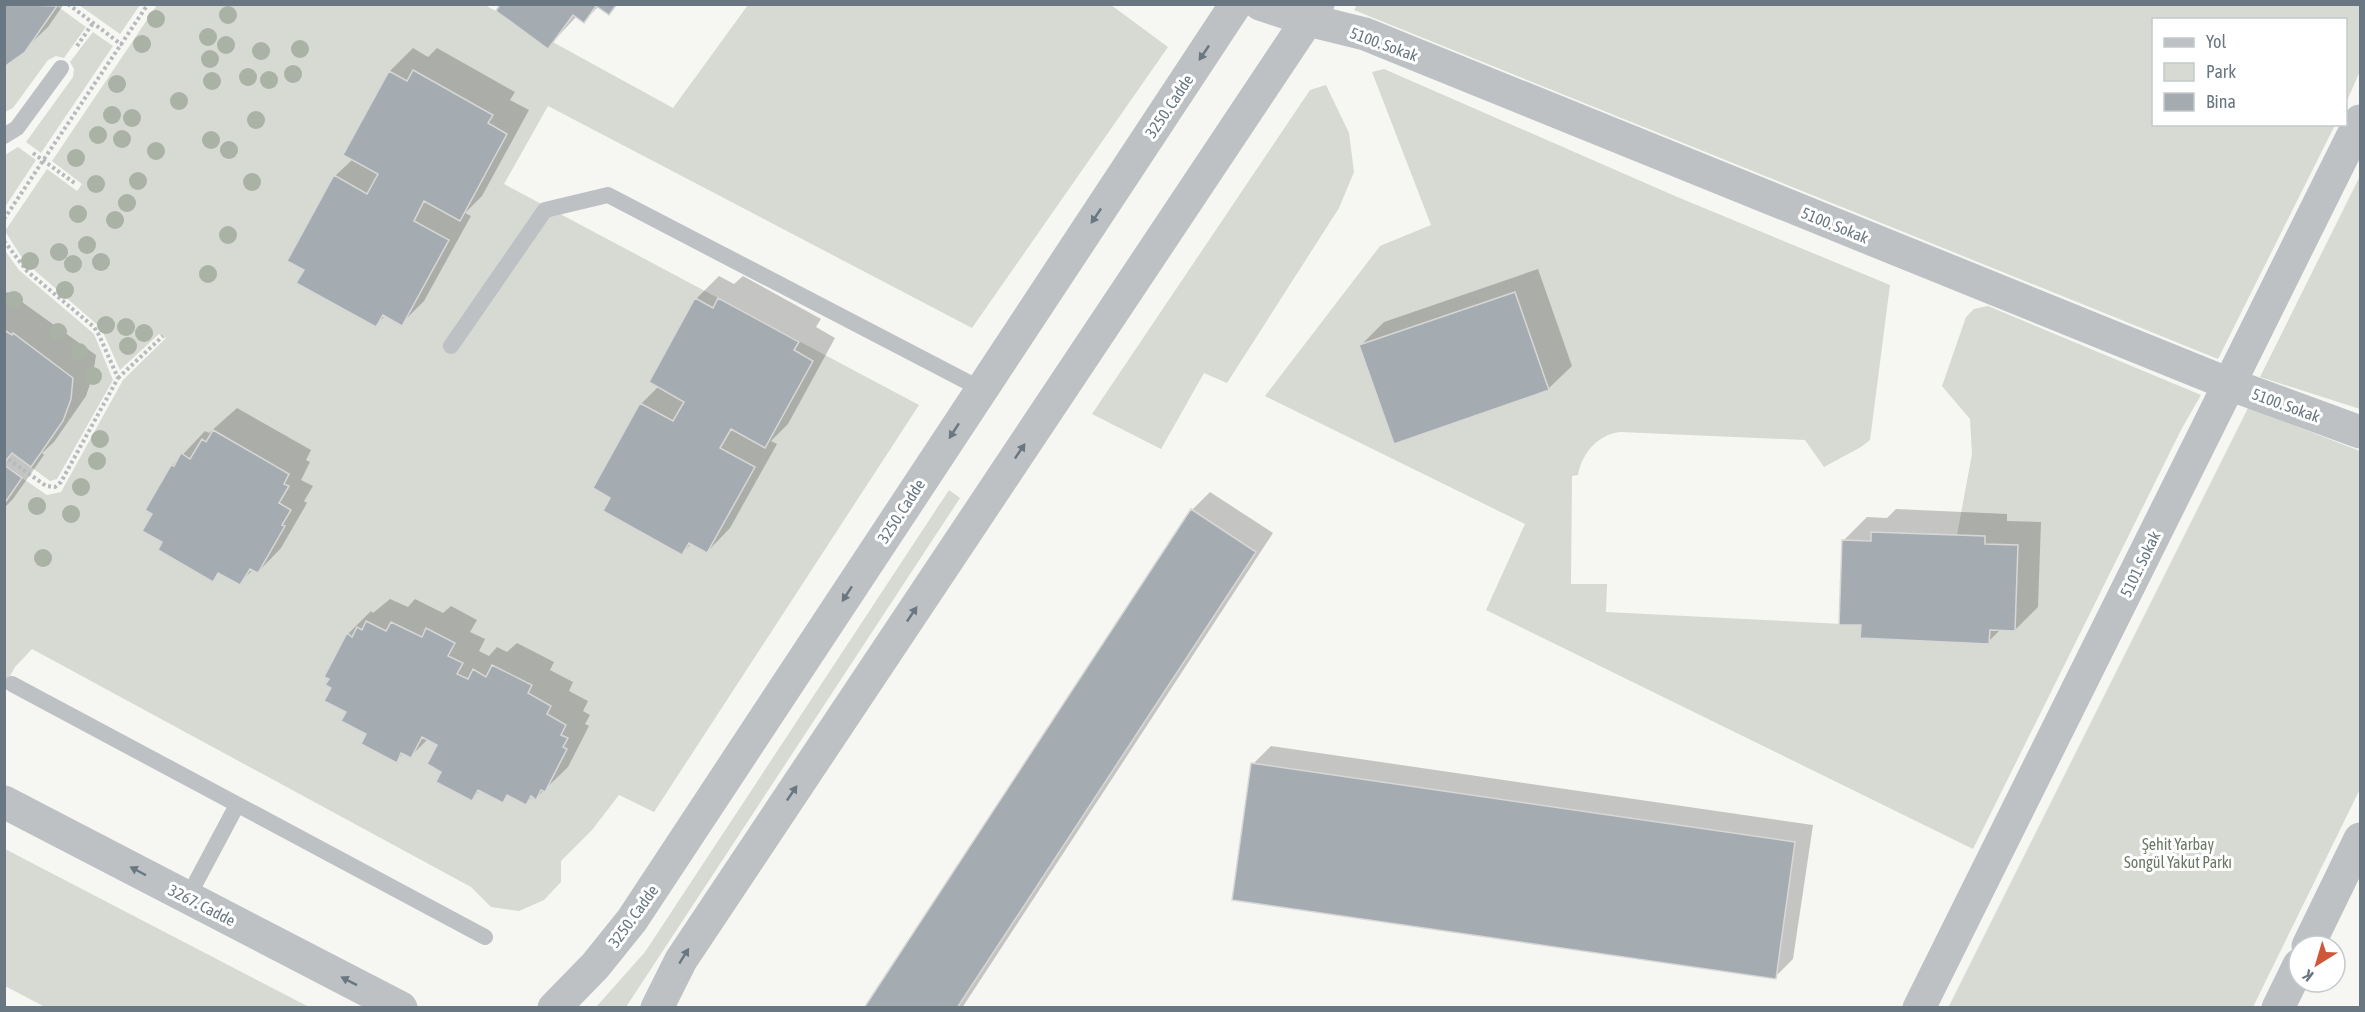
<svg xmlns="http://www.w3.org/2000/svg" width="2365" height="1012" viewBox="0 0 2365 1012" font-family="'Asap Condensed',sans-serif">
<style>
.green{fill:#d6dad3}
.shadow{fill:#0003}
.building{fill:#a5acb1;stroke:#d7d7d6;stroke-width:1.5}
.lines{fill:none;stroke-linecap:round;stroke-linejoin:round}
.path{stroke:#b7babc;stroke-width:4;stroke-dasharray:3 3;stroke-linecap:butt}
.service{stroke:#bdc1c4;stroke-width:16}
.minor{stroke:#bdc1c4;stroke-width:33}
.tertiary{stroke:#bdc1c4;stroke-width:33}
.tree{fill:#aab1a5}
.oneway{fill:#687781}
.labels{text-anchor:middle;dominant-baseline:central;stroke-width:6;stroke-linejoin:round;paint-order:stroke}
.street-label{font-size:16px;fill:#687781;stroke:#fff}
.park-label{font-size:16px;fill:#6b7866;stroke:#fff}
</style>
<rect width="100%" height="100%" fill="#f6f6f3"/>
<path class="green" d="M79,5h61l-20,29z
M157,5h328l188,103 75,-103h363l57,42 -196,281 -424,-222 -44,78 415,221 -265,407 -35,-17 -27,35 -31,31v21l-17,18 -25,11 -28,-4 -20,-20 -439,-238 -17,18 -10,18v-181l17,-26 25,17 14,-3 62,-112 43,-42 -7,-4 -39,36 -19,-42 -77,-67 -19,-30 42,-62 30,22 5,-7 -30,-23z
M1357,5h1003v66l-14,32v-83h-192v104l181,1 -117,234 -864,-349z
M57,6l29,21 -22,31 -8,-2 -8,4 -35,48 -8,4v-45l20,-15z
M93,32l20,14 -72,107 -15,-11 47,-65 1,-8 -4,-7z
M1384,69l291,127 215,89 -20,155 -9,7 -37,20 -19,-27 -184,-8c-23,2 -39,21 -43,43l-6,1 -1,108h36l-1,28 255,13v13l128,6 1,-14 25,1 3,-86 -33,-1 -28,-9 15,-81 -2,-35 -28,-33 24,-69 8,-8 14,-3 213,89 -20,35 -208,419 -487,-239 39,-86 -260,-128 115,-150 51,-21 -59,-153z
M1326,85l23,48 5,39 -15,36 -112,175 -23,-10 -43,76 -69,-35 218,-324z
M18,147l18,13 -31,47v-52z
M2360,176v233l-100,-32z
M4,249l15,21 75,64 19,46 -56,99 -7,2 -19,-14c23,-33 37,-47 42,-89l-60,-44 -1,1 -7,-5z
M2248,408l112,43v338l-107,218 -305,1z
M949,490l11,8 -334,509h-30l49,-55z
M4,849h1l304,158h-264l-40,-21z"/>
<path class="shadow" d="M4,4h60l-16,23 -24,23z
M499,4h119l-9,9 -10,-7 -15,15 -7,-5 -29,31z
M413,48l15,9 9,-9 78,44 -5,8 19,10 -47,86 -17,17 6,3 -47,85 -23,23 -15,-9 -10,10 -70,-56 29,-93 18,-17 -8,-5 45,-83z
M1538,269l34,97 -24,23 -187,-44 23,-23z
M719,276l15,8 9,-8 78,43 -5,8 19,11 -47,86 -17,17 6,3 -47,84 -23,24 -15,-9 -10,10 -70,-56 29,-93 18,-18 37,-87z
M8,292l88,63 -3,20 -7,21 -32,46 -12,11 2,2 -31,44 -9,9v-214z
M237,408l74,42 -5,10 4,2 -9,18 12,6 -9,15 3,2 -26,45 -23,24 -4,-3 -15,14 -19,-11 -8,8 -48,-39 -10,-28 18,-47 33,-35 4,2z
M1210,492l63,41 -311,475h-96l326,-498z
M1896,509l111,5v7l34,1 -3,85 -23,23 -14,-1 -13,13 -126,-18 -18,-84 23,-23 20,1z
M390,599l18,8 7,-8 28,14 8,-7 26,14 -7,12 15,7 -6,12 10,5 8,-9 10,5 10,-9 37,19 -4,8 23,12 -4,9 19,10 -5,10 7,4 -5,9 4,2 -21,41 -32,31 -2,-2 -8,7 -17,-8 -7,6 -21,-11 -10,9 -28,-28 -4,-26 -11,-6 -17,17 -7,-3 -8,8 -48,-49 -15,-24 15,-54 23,-23 2,2z
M1271,746l542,79 -20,134 -18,18 -522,-213z"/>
<path class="building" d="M4,4l53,2 -32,46 -21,15z
M496,4h121l-8,11 -13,-9 -12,17 -11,-8 -25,34 -52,-38 3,-5z
M413,70l80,45 -5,8 19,11 -47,87 -36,-20 -10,20 35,19 -47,86 -19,-11 -7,12 -80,-44 8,-13 -17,-9 47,-86 33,19 11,-20 -35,-19 46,-84 18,10z
M1515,292l34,98 -155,54 -35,-99z
M695,298l18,10 5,-10 81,44 -5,8 19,11 -48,87 -34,-19 -11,19 35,19 -48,86 -18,-10 -7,12 -79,-44 7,-13 -17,-10 47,-85 33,18 11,-19 -35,-20z
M4,330l8,5 1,-2 60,45 -2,21 -8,22 -32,46 -19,-14 -8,10z
M213,430l76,44 -5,10 5,2 -10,17 12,7 -9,15 3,1 -27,47 -8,-4 -10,16 -22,-12 -5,9 -55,-32 4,-8 -20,-11 10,-17 -7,-4 26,-45 3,1 7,-13 9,6 12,-20 4,3z
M4,465l18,13 -18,26z
M1191,509l65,43 -299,456h-93z
M1871,532l114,4v8l33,1 -3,86 -25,-1 -1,14 -129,-6 1,-13h-22l3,-85 29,1z
M366,621l20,10 5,-9 31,15 4,-9 29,15 -7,13 15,7 -6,11 11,5 5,-10 13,8 6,-12 40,20 -4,8 23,13 -4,8 19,11 -5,10 7,3 -5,9 4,2 -22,43 -4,-2 -5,10 -5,-4 -5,9 -19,-10 -4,8 -25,-13 -6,11 -36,-19 5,-10 -14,-8 10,-19 -15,-8 -11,21 -10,-5 -4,10 -36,-19 5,-10 -25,-13 5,-9 -22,-11 7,-13 -6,-3 4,-6 -5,-2 23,-44 5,4 5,-10 5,3z
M1251,763l544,79 -19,137 -544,-79z"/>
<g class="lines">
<path class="path" d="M68,4l54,41
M77,46l16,-23
M33,153l43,31
M4,219l144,-215
M4,241l23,30 67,56 5,8 19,43 -57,104 -6,5 -9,-1 -38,-27
M118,378l45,-42"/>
<path class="service" d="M4,136l13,-8 44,-60
M451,346l94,-136 63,-15 373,194
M12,684l473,253
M188,897l49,-92"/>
<path class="minor" d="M1308,20l57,14 864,350 131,48
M2308,946l52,-107
M1919,1008l441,-887
M2278,1008l21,-43"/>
<path class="tertiary" d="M1260,4l48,16
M4,802l397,206
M554,1008l41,-42 37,-46 604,-916
M657,1008l24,-48 637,-956"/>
</g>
<g class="tree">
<circle cx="228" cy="15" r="9"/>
<circle cx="156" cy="19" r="9"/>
<circle cx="208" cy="37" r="9"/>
<circle cx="142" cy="44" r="9"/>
<circle cx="226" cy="45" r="9"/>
<circle cx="300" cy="49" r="9"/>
<circle cx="261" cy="51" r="9"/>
<circle cx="210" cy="59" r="9"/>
<circle cx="293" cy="74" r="9"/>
<circle cx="248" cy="77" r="9"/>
<circle cx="269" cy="80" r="9"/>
<circle cx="212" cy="81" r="9"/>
<circle cx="117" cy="84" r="9"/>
<circle cx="179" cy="101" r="9"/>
<circle cx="112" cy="115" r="9"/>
<circle cx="132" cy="118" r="9"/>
<circle cx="256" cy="120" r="9"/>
<circle cx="98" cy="135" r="9"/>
<circle cx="122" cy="139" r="9"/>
<circle cx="211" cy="140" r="9"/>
<circle cx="229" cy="150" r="9"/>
<circle cx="156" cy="151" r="9"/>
<circle cx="76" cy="158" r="9"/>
<circle cx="138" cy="181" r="9"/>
<circle cx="252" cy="182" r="9"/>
<circle cx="96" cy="184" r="9"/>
<circle cx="127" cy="203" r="9"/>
<circle cx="78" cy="214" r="9"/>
<circle cx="115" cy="220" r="9"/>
<circle cx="228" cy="235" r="9"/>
<circle cx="87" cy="245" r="9"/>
<circle cx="59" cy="252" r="9"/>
<circle cx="30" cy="261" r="9"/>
<circle cx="101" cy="262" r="9"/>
<circle cx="73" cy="264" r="9"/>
<circle cx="208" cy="274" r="9"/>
<circle cx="65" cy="290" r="9"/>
<circle cx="14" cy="300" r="9"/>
<circle cx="106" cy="325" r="9"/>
<circle cx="126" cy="327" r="9"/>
<circle cx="58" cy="332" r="9"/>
<circle cx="144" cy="333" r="9"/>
<circle cx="128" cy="346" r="9"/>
<circle cx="79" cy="352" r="9"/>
<circle cx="93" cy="376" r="9"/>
<circle cx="100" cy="439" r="9"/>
<circle cx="97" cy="461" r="9"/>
<circle cx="81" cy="487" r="9"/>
<circle cx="37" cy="506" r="9"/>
<circle cx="71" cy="514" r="9"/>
<circle cx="43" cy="558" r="9"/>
</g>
<defs><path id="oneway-solid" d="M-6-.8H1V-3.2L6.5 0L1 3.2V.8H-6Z" transform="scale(1.5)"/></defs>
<g class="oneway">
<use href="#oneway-solid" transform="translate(1204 53) rotate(124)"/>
<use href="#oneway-solid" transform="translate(1096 216) rotate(124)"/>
<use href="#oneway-solid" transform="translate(954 431) rotate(123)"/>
<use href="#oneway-solid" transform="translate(1020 451) rotate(-56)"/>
<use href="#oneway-solid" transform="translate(847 594) rotate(123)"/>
<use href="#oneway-solid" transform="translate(912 614) rotate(-56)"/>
<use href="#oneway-solid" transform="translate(792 793) rotate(-56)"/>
<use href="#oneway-solid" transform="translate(138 871) rotate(-152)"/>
<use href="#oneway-solid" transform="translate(684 956) rotate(-58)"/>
<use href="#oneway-solid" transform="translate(349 981) rotate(-153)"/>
</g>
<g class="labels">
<g class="street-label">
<text transform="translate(1384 44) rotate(20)">5100. Sokak</text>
<text transform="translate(1169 106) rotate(-56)">3250. Cadde</text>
<text transform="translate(1835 225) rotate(22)">5100. Sokak</text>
<text transform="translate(2286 405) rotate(20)">5100. Sokak</text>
<text transform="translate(901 511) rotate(-57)">3250. Cadde</text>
<text transform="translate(2140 564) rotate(-64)">5101. Sokak</text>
<text transform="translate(202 905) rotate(27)">3267. Cadde</text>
<text transform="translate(633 916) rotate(-54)">3250. Cadde</text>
</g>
<g class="park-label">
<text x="2178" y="844">Şehit Yarbay<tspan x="2178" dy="18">Songül Yakut Parkı</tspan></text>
</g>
</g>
<rect width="2365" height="1012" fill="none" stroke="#687781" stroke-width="12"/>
<rect x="2152" y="18" width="195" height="108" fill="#ffffff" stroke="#c3c9cd" stroke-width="1.5"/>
<rect x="2164" y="38" width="30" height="9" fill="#bdc1c4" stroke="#c3c9cd" stroke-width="1.5"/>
<text x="2206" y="48" font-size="18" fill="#687781">Yol</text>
<rect x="2164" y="63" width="30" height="18" fill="#d6dad3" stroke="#c3c9cd" stroke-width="1.5"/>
<text x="2206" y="78" font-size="18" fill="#687781">Park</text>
<rect x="2164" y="93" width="30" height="18" fill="#a5acb1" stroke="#c3c9cd" stroke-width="1.5"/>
<text x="2206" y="108" font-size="18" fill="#687781">Bina</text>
<g transform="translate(2317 964) rotate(217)"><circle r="28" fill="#ffffff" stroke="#c3c9cd" stroke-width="1.5"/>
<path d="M0-4.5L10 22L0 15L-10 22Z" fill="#cf583a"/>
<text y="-9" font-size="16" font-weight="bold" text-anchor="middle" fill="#687781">K</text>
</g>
</svg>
